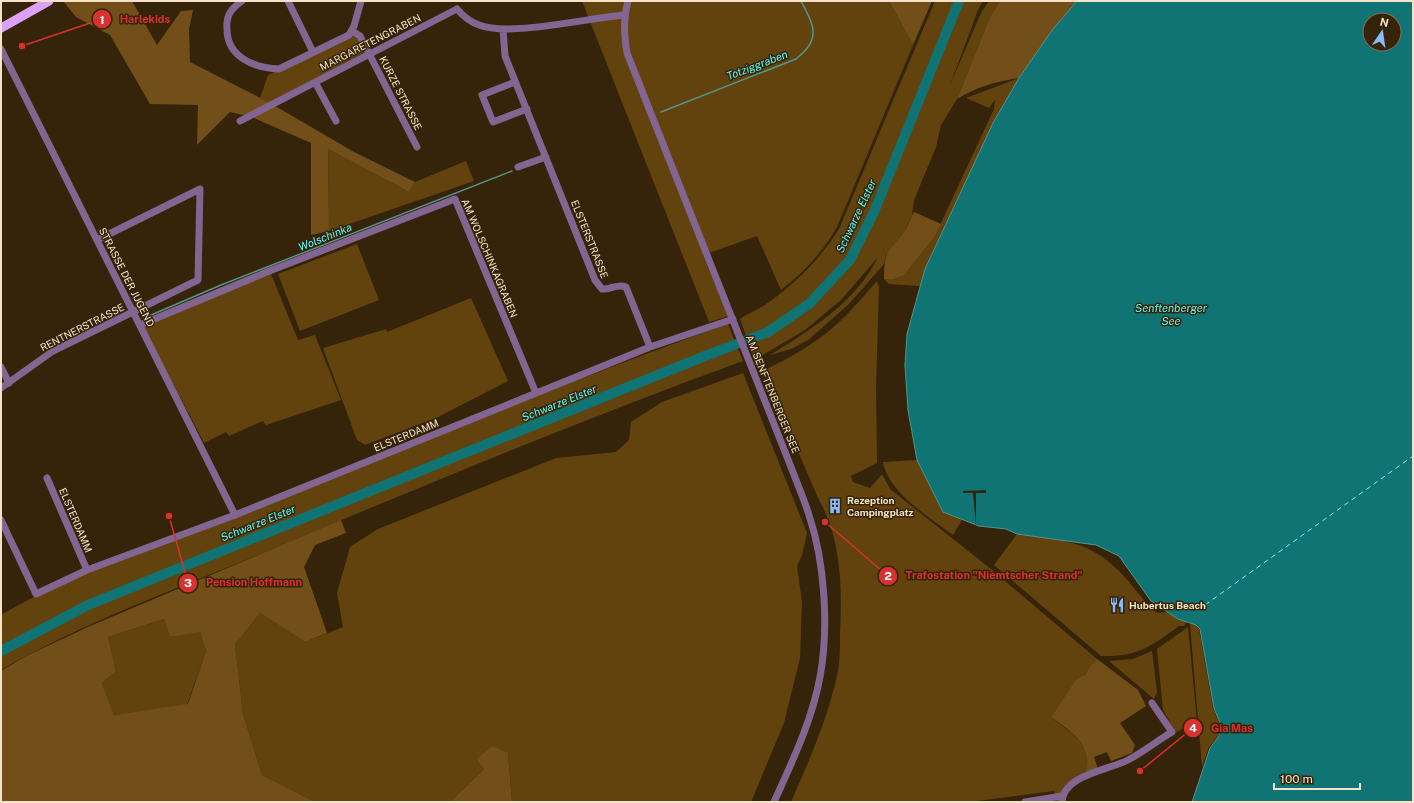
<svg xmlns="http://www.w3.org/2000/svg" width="1414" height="803" viewBox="0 0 1414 803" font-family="'Public Sans',sans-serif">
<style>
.green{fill:#62430e}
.forest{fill:#724f19;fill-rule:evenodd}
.water{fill:#0f7473;stroke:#54958d;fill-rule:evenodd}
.pier{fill:#35240a}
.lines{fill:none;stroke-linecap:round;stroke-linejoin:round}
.stream{stroke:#54958d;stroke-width:1.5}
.river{stroke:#0f7473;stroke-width:10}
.ferry{stroke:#5afefd;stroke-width:1;stroke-dasharray:5 4;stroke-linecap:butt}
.minor{stroke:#826590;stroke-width:7}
.major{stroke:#dea1fb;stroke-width:9}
.labels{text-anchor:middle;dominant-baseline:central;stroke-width:3;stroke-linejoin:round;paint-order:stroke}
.street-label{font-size:10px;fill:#f5e2c9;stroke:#35240a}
.poi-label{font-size:10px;font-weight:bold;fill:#f5e2c9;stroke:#35240a;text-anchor:start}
.water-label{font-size:11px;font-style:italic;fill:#5afefd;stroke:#35240a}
.leader{fill:none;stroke:#d83130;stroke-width:1.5}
.callout-dot{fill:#d83130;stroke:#35240a;stroke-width:1.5}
.mark-label{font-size:12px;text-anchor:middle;font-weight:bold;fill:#fff}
.callout-label{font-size:11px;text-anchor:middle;font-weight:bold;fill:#d83130;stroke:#35240a;stroke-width:3;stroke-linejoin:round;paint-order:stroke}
</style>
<rect width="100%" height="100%" fill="#35240a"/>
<path class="green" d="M582,1h307l24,44 -76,182c-16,27 -32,44 -56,63l-24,-54 -54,19 25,61 -19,6z
M935,1h48l-5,9 -28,75 31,-72 8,-12h11l-10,16 -33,82 -16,26 -5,22 -22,53 -2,15 -7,16 -19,25 -2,8 -35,40 -41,36 -17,9 -21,6c41,-25 87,-54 108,-98l-36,42 -37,31 -46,27 -5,1 -14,-39c8,-6 20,-10 29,-17 28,-20 52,-44 70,-73z
M353,36l5,3 6,14 -94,50 -10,-5 8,-23z
M1019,78l-26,45 -68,146 -5,17 -31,-2 -5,-5h10l9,-3 31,-38 60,-129 1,-9 -6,8 -23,-10z
M328,149l81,43 6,-10 51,-21 8,20 -145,50z
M357,244l22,56 -79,31 -22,-57z
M271,274l27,66 17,-5 26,65 -75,25 -3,-4 -34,15 -3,-4 -22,11 -61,-117z
M877,281l2,6 -3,100 1,76 -26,13 2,6 17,6 12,-14 8,15 101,80 106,90 -7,7 -5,9 -9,4 -25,38c21,17 42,27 35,58l-31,23 -1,-7 -85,11h-178c18,-41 36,-82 46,-126 3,-13 3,-29 3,-42 2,-45 2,-94 -21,-134l-56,-129c26,-13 52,-27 74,-47 14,-13 27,-28 40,-43z
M471,298l37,83 -70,36 -73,28 -8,-5 -34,-92 63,-19 1,3z
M728,324l15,37c-159,58 -316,123 -473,189 -90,38 -184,71 -269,120v-55c92,-54 195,-85 294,-124 144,-56 287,-115 433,-167z
M743,373l64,160 -5,22 -5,11 5,36 -2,56 -16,65 -33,79h-239l-4,-49 -24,16 -34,33h-135l-53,-27 -19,-61 -8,-69 25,-32 45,29 38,-15 -6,-34 13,-46 28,-18 178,-71 60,-6 13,-12 2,-18 31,-20z
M917,460l26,52 19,8 -9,15c-24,-18 -65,-43 -70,-73z
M1017,534c40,6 70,5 101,36 14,13 24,31 39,43l10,-1 20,10 -3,4h-5c-29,21 -41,31 -78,30l-107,-91z
M164,619l6,18 30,-6 6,20 -19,54 -73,10 -12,-32 14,-12 -8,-34z
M1190,624l6,1 3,4 14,79 6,15 -1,13 -9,11 -7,20z
M1188,627l9,95 -21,10 -13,-22 -6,-61z
M1152,651l5,41 -3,7 -45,-38 24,-2z"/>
<path class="forest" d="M63,1h69l25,44 24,-34 12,-1 -4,19 1,33 80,41 84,49 61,30 -6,10 -81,-43 1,82 -18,4v-92l-59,-26 -22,-5 -33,33 1,-40 -48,-1 -40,-69 -34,-18z
M889,1h43l-19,44z
M1000,1h77l-24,28 -34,49c-22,3 -43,9 -62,21l33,-82z
M914,212l27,12 -7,14 -31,38 -9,3h-10c0,-30 5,-26 20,-47 5,-6 6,-14 10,-20z
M341,520l5,13 -31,12 -11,22 23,66 -22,9 -45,-29 -25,32 8,69 19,61 53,27h-314v-131l25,-15 64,-30zM164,619l6,18 30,-5 6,19 -18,53 -74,11 -12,-32 14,-12 -8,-34z
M1097,659l41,31 8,16 -26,17 15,22 -3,8 -21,8 -4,-9 -13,5 4,12 -12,3c7,-26 -16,-42 -35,-55l25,-38 9,-4 5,-9z
M492,746l16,7 4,49h-62l34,-33 -7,-10z"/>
<path class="water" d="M1077,1h336v801h-221l18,-54 9,-12 1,-13 -6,-15 -14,-79 -4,-4 -18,-6 -27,-18 -32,-45 -23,-11 -79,-11 -11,-5 -27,-3 -36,-14 -26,-52 -9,-50 -3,-45 2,-31 18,-65 68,-146 26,-45 34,-49zM1370,20h24v24h-24z"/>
<path class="pier" d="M986,490v3h-10v34l-3,-34h-10v-2z"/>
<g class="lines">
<path class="stream" d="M661,112l135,-53c26,-20 18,-33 5,-58
M144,318l77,-33 291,-114"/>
<path class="river" d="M1,651l87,-46 617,-249 63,-24 41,-28 41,-44 24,-48 85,-211"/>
<path class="ferry" d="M1198,610l215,-154"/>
<path class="minor" d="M242,1c-11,8 -16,14 -15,28 0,28 27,39 52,40l70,-34 5,-9 7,-25
M288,1l25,51
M628,1c-5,18 -4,33 -1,52l164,414c6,16 13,32 18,48 16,48 20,113 11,162 -8,44 -28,85 -46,125
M457,9c6,7 13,13 22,16 30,12 109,-7 145,-10
M503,29l2,27 90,224 7,9c9,1 15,-6 24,-2l24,60
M352,31l8,5 57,111
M1,49l234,466
M315,82l21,39
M515,82l-33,13 11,27 34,-13
M240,121l217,-112
M518,167l28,-10
M140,325l132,-55 183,-71 81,194
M1,367l8,16
M1,388l52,-37 145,-71 2,-91 -103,51
M47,478l40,92
M1,520l35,74 51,-24 148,-55 415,-168 83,-28
M1025,802l37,-6
M1062,802c1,-27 47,-32 66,-42 15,-8 29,-19 44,-28l-20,-29"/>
<path class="major" d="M1,28l48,-27"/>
</g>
<defs>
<g id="building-bare" transform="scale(1.2)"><path d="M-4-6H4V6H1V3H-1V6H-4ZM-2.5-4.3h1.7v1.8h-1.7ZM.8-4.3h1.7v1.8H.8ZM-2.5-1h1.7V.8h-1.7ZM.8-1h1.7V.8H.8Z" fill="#87bbfb" stroke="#35240a" stroke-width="2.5" paint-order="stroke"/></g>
<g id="restaurant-bare" transform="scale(1.2)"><path d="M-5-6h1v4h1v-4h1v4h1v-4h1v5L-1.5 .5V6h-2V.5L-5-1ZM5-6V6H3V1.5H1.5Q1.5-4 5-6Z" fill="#87bbfb" stroke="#35240a" stroke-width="2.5" paint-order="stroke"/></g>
</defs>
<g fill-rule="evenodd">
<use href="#building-bare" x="835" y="506"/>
<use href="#restaurant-bare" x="1117" y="605"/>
</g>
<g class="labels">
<g class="street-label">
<text transform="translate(370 42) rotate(-27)">MARGARETENGRABEN</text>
<text transform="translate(401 93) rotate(63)">KURZE STRASSE</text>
<text transform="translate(590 239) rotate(68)">ELSTERSTRASSE</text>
<text transform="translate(490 258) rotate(67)">AM WOLSCHINKAGRABEN</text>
<text transform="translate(127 277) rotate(63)">STRASSE DER JUGEND</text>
<text transform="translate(82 327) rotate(-27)">RENTNERSTRASSE</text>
<text transform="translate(773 394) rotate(68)">AM SENFTENBERGER SEE</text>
<text transform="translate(406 435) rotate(-22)">ELSTERDAMM</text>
<text transform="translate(76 520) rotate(67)">ELSTERDAMM</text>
</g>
<g class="poi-label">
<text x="847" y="500">Rezeption<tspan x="847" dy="12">Campingplatz</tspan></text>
<text x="1129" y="605">Hubertus Beach</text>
</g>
<g class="water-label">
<text transform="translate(757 65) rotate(-21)">Totziggraben</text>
<text transform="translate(856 216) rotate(-65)">Schwarze Elster</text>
<text transform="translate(325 237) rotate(-22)">Wolschinka</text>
<text x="1171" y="308">Senftenberger<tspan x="1171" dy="13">See</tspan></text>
<text transform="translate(559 403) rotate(-22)">Schwarze Elster</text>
<text transform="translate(258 523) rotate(-22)">Schwarze Elster</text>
</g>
</g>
<path class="leader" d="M22 46L102 19M825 522L888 576M169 516L188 583M1140 771L1193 728"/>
<g class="callout-dot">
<circle cx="22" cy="46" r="4"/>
<circle cx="825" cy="522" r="4"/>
<circle cx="169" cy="516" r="4"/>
<circle cx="1140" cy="771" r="4"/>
<circle cx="102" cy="19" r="10"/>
<circle cx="888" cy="576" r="10"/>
<circle cx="188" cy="583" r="10"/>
<circle cx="1193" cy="728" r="10"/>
</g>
<g class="mark-label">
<text x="102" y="24">1</text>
<text x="888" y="580">2</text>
<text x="188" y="587">3</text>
<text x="1193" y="732">4</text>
</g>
<g class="callout-label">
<text x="145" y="23">Harlekids</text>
<text x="994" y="579">Trafostation "Niemtscher Strand"</text>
<text x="254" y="586">Pension Hoffmann</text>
<text x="1232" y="732">Gia Mas</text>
</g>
<rect width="1414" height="803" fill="none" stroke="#f5e2c9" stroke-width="4"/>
<g transform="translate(1382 32) rotate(13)"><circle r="19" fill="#35240a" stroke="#827056"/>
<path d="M0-3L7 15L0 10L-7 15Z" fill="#87bbfb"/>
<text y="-6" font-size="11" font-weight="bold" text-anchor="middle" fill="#f5e2c9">N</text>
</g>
<path d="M1274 783v6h86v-6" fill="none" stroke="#f5e2c9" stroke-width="2"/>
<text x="1280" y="783" font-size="12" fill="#f5e2c9" stroke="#35240a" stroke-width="3" paint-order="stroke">100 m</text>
</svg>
